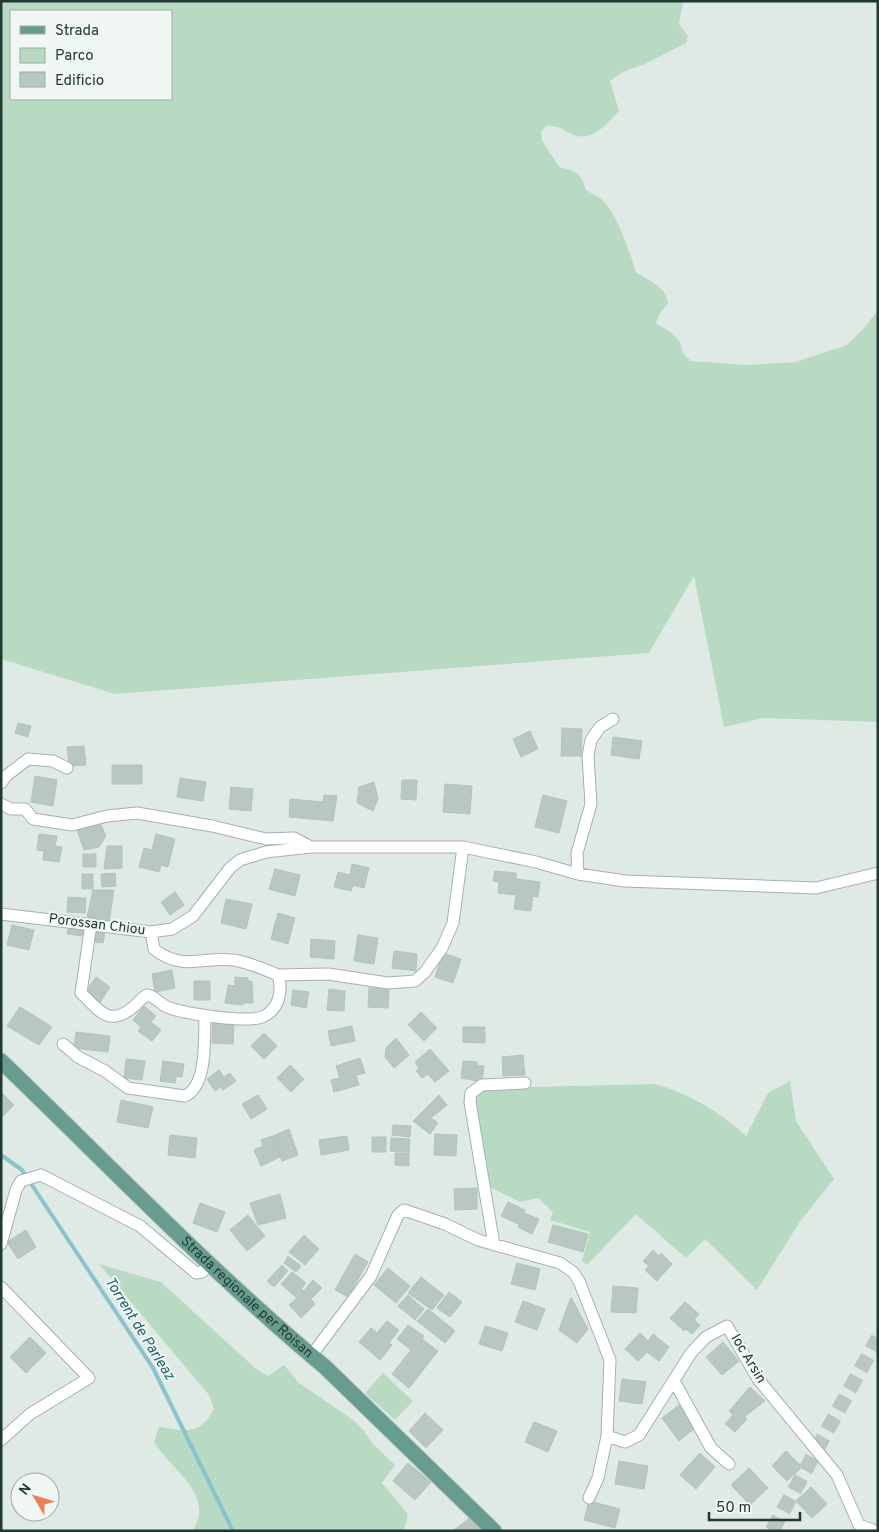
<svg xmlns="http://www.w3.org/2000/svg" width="879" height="1532" viewBox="0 0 879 1532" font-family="Overpass,sans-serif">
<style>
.green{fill:#b9dac2;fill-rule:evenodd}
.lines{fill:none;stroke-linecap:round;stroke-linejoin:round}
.stream{stroke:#8ac2cd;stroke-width:4}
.building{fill:#b8c7c1;stroke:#b2c3bc}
.highway-tunnel{stroke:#bac7c1;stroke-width:15;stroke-dasharray:15 8;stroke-linecap:butt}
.minor-casing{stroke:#a3b1ac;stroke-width:13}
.major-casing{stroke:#bcc4c2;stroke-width:17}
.minor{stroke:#fff;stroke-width:11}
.major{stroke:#669d8f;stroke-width:15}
.labels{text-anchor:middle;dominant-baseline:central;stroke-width:4;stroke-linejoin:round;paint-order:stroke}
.street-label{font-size:14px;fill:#213933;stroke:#f0f7f3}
.water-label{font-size:15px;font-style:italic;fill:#1f6372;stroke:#f0f7f3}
</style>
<rect width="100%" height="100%" fill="#e0eae5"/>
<path class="green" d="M1,1h682l-4,23 9,12 -2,7 -41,21 -22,8 -13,9 9,30c-14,15 -28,33 -50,22 -8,-5 -13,-8 -23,-7l-5,6 1,8 17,27c17,4 22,6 27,23 4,3 10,5 14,8 16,12 30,55 36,74 13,9 30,14 32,31l-9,12 -3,8c12,8 26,13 26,29l9,9 55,4 49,-3 52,-17 18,-18 13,-17v412l-114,-4 -40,9 -30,-151 -45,77 -534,41 -114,-35zM11,11h160v88h-160z
M790,1081l6,40 38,58 -33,41 -44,70 -52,-51 -19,19 -50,-44 -49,51 -5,-4 8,-29 -40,-12 3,-8 -15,-14 -18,4 -30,-15 -15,-87 7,-12 173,-4c35,10 64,27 91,52l22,-43z
M99,1264l62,18 94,86 13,8 16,-11 15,18 53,36 12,12 9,13 22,21 -13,18 26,31 -4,17h-212c25,-35 -21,-61 -38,-89l5,-15c28,3 39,10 55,-18l-5,-14z
M383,1373l30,28 -18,19 -30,-27z"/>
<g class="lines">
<path class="stream" d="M1,1155l21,15 131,198 80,163"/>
</g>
<path class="building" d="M18,723l13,3 -3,11 -13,-4z
M562,728l20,1 -1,27h-20z
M530,731l8,18 -17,8 -8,-18z
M613,737l29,4 -3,18 -28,-4z
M84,746l2,19 -17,1 -2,-19z
M112,765h30v19h-30z
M35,776l22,4 -4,26 -22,-4z
M180,778l26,4 -3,19 -26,-4z
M402,780h15l-1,20 -15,-1z
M374,782l4,17 -5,12 -16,-8 2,-16z
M445,784l27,2 -2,28 -27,-2z
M231,787l22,2 -2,22 -22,-2z
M324,795l13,1 -4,25 -44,-4 1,-18 33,3z
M543,795l24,6 -8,32 -24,-6z
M100,823l6,13 -7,11 -15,3 -7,-20z
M39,834l18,2 -2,10 7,1 -3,15 -16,-2 1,-9 -7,-1z
M156,834l19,5 -7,28 -7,-2 -2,7 -20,-5 5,-19 8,2z
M107,846h15v22l-18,1z
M83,854h13v13h-13z
M352,864l17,4 -5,20 -11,-3 -2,6 -17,-4 4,-15 12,3z
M275,869l25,6 -5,21 -26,-7z
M495,871l21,2v6l24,3 -2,15 -5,-1 -2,15 -17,-2 2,-14 -18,-2 1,-11 -6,-1z
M115,873l1,13 -14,1 -1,-13z
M82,874h11v15h-11z
M93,890h21l-5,32 -22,-5z
M175,892l9,13 -14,10 -9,-13z
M68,897l18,1 -1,15 -18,-1z
M226,899l26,5 -6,25 -25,-6z
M278,913l17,5 -7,26 -17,-5z
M12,925l22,5 -5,20 -22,-5z
M69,925l15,3 -2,8 -15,-2z
M96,931l9,1 -2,11 -8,-1z
M358,935l20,3 -4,26 -20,-3z
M311,939l24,2 -1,18 -24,-2z
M394,951l23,3 -1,17 -24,-3z
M443,953l18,6 -8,24 -18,-6z
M172,970l3,18 -20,4 -3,-18z
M96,977l14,10 -11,17 -15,-10z
M235,977l13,1v3h4l1,22h-10v2l-18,-2 3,-18 7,1z
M194,981h16v19h-16z
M369,988l20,1 -1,19 -20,-1z
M329,989l16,2 -1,20 -17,-1z
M293,990l16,2 -3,16 -15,-3z
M144,1006l12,10 -5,6 10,8 -9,11 -14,-10 3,-4 -8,-7z
M20,1007l32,20 -13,18 -32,-19z
M421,1012l16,16 -13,13 -16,-16z
M213,1023l21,1 -1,20 -21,-1z
M352,1026l3,15 -24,5 -3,-15z
M463,1027h22v16l-22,-1z
M76,1032l34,4 -2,16 -34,-4z
M264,1033l13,13 -13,13 -13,-13z
M396,1038l13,17 -15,13 -9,-11 1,-9z
M430,1049l19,22 -14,11 -7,-8 -6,4 -6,-7 3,-3 -4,-6z
M523,1055l2,20 -22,1 -1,-19z
M360,1058l5,15 -9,2 3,10 -25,7 -3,-12 9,-2 -4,-12z
M126,1059l19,2 -3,19 -18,-2z
M163,1061l21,3 -2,13h-6l-1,6 -15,-2z
M463,1061l14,1v3l7,1 -2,16 -21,-4z
M290,1065l14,14 -13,13 -14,-14z
M219,1070l5,7 6,-4 6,8 -13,9 -2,-3 -6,4 -8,-12z
M1,1092l13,13 -13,13z
M258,1095l9,14 -16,10 -9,-15z
M439,1095l8,10 -16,13 7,5 -8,11 -17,-13z
M121,1100l32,7 -5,21 -31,-6z
M393,1125l18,1 -1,11 -18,-2z
M289,1129l9,26 -16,6 -9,-25z
M435,1134l22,1 -1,21 -22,-1z
M170,1135l27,3 -2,20 -27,-3z
M273,1136l7,21 -19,9 -7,-16 9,-4 -2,-6z
M347,1136l2,14 -28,5 -2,-15z
M372,1137h14v15h-14z
M391,1138l19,1 -1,13 -19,-1z
M395,1153h14v13l-14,-1z
M477,1188v21l-22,1 -1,-21z
M280,1194l6,24 -28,7 -8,-22z
M508,1202l17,8 -7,14 -17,-8z
M200,1203l25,9 -8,20 -24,-9z
M524,1213l15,6 -7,15 -14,-7z
M248,1215l17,21 -18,15 -17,-21z
M553,1225l35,9 -5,18 -35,-10z
M26,1230l10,17 -18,12 -11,-17z
M304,1235l15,14 -14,16 -16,-13z
M653,1250l6,6 2,-3 11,11 -15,17 -12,-11 4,-4 -6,-5z
M355,1254l13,8 -20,35 -13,-7z
M288,1256l13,10 -5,6 -12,-9z
M517,1263l23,6 -5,21 -24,-6z
M282,1265l6,6 -14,16 -7,-6z
M388,1268l22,18 -14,17 -22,-18z
M292,1272l14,11 -5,6 3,2 9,-11 9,8 -11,11 4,5 -14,14 -12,-13 8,-7 -16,-14z
M421,1277l23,18 -12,15 -24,-17z
M613,1286l25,2 -2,25 -25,-1z
M449,1292l13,10 -12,15 -13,-9z
M408,1295l16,14 -9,11 -17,-14z
M571,1297l17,32 -11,14 -18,-13z
M523,1301l22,8 -8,21 -22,-8z
M685,1302l14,12 -5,6 6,5 -8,9 -6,-5 -2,2 -14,-13z
M428,1309l27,22 -10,12 -28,-22z
M387,1321l12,9 -10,13 3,2 -12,15 -21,-18 12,-14 6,5z
M408,1325l16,11 -2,3 16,12 -29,37 -17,-14 19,-24 -14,-11z
M485,1326l23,7 -6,18 -23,-7z
M640,1333l8,8 5,-7 16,13 -10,14 -12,-9 -9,9 -13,-12z
M30,1337l16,16 -20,20 -16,-16z
M723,1342l16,19 -17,14 -16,-18z
M622,1379l24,3 -4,22 -23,-3z
M750,1387l15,14 -21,16 3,2 -12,13 -10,-8 8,-9 -4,-4z
M679,1405l17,22 -17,14 -17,-23z
M425,1413l18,17 -17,18 -17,-17z
M534,1422l23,9 -9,21 -23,-10z
M786,1451l16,16 -15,14 -15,-15z
M700,1453l15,14 -19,22 -16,-14z
M619,1461l29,5 -4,23 -29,-5z
M408,1463l23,19 -16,18 -22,-19z
M749,1468l19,20 -18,17 -19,-20z
M811,1487l16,17 -15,14 -16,-17z
M589,1501l31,8 -5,19 -31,-8z
M472,1516l12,15h-29l-1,-1z"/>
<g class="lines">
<path class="highway-tunnel" d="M772,1531l106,-193"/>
<g class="minor-casing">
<path id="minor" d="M1,783l5,-7 22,-17 25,2 14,7
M1,804l10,5h14l8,10 39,6 35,-9 30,-3 75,13 54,13 28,-1 17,9
M578,874l-1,-21 14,-49 -3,-48 3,-16 9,-13 13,-8
M1,914l150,18 21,-3 21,-13 37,-48 10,-8 26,-8 45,-5h152l73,15 42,12 47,7 191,7 62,-15
M91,924l-10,69c18,17 27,34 51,15 6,-4 9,-10 15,-13 9,1 14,11 23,13 17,6 76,15 92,9 17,-7 21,-26 16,-42 -14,-6 -30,-13 -45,-15 -29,-4 -50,12 -79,-11l-3,-17
M278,975l50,-1 60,9 27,-2 10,-9 17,-24 11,-25 10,-76
M63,1044l15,13 27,14 23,17 57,8c23,-11 19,-58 20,-79
M1,1244l15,-54 5,-9 20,-6 99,51 56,47 6,-1 8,-9
M494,1245l-24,-143 1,-9 11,-8 43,-2
M1,1287l88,91 -59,36 -29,26
M311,1356l60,-80 27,-61 6,-5 41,14 33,16 82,23 13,9 6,9 31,79 -3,76 -9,42 -9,20
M674,1381l37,67 18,16
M607,1436l18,6 14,-7 52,-82 15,-16 21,-11 31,53 79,96 22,50 16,6"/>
</g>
<g class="major-casing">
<g id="major">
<path id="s1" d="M1,1061c107,103 210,211 324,306l169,164"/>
</g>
</g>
<use href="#minor" class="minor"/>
<use href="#major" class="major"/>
</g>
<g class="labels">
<g class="street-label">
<text transform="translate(97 925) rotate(7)">Porossan Chiou</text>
<text stroke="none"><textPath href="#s1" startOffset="341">Strada regionale per Roisan</textPath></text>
<text transform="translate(748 1359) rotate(59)">loc Arsin</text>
</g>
<g class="water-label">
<text transform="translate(139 1329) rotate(58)">Torrent de Parleaz</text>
</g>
</g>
<rect width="879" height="1532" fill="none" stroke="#213933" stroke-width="5"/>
<rect x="10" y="10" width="162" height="90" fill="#f0f7f3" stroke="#9daba6"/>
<rect x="20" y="26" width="25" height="8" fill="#669d8f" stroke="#9daba6"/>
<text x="55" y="35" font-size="15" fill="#213933">Strada</text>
<rect x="20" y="48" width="25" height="15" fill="#b9dac2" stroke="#9daba6"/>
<text x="55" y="60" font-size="15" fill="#213933">Parco</text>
<rect x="20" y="72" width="25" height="15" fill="#b8c7c1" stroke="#9daba6"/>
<text x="55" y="85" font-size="15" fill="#213933">Edificio</text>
<g transform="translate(35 1497) rotate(308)"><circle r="24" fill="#f0f7f3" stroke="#9daba6"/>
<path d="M0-4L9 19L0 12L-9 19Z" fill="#eb805d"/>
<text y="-8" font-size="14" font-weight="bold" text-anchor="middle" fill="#213933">N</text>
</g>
<path d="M709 1512v8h91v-8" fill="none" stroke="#213933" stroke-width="2.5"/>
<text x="716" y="1512" font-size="15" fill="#213933" stroke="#f0f7f3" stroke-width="4" paint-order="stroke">50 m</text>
</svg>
